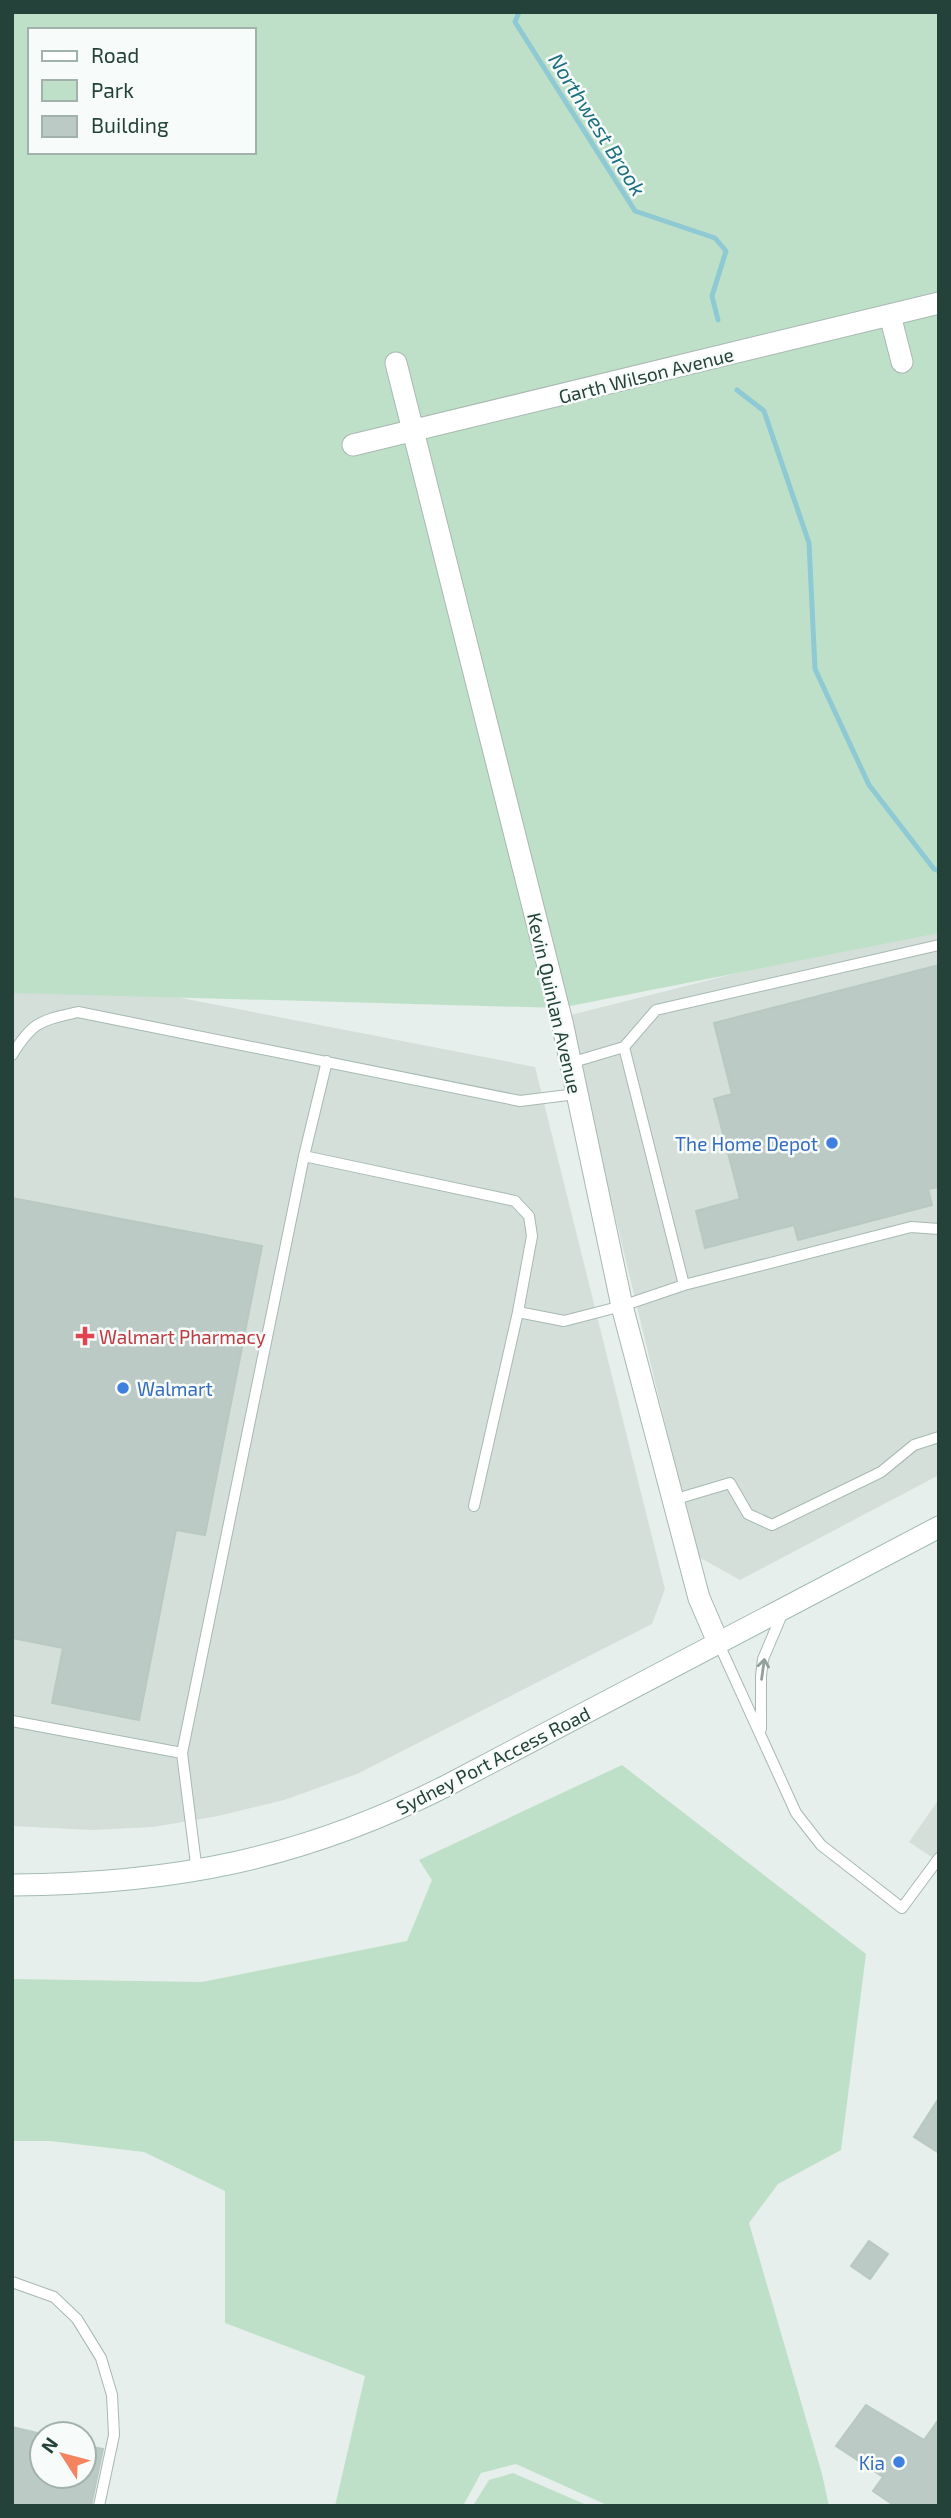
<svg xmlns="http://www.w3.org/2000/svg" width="951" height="2518" viewBox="0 0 951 2518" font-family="'Exo 2',sans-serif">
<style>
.built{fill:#d4dfda}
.green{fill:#bfe0c8;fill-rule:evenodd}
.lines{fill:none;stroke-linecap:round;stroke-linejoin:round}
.stream{stroke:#8ec9d4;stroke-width:5}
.building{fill:#bbcac4;stroke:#b8c9c2;stroke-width:2}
.service-casing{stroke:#a8b8b2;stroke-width:12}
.minor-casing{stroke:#a8b8b2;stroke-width:23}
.secondary-casing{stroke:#a4bbb3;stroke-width:23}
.service{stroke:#fff;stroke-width:10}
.minor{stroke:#fff;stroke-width:21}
.secondary{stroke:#fff;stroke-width:21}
.oneway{stroke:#92a09c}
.shop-dot{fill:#3f7fe0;stroke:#f7fbf9;stroke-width:2.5}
.health-dot{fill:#e0444e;stroke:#f7fbf9;stroke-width:2.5}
.labels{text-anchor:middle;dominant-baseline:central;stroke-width:5;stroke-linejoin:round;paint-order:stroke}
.street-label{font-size:19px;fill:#24423a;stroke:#f7fbf9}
.shop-label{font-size:19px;fill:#366cbe;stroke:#f7fbf9;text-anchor:end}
.health-label{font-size:19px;fill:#be3a42;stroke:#f7fbf9;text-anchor:start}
.water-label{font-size:21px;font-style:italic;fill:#1c6f80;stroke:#f7fbf9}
</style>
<rect width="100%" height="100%" fill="#e6efeb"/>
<path class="built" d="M939,922v553l-199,105 -43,-24 -130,-540z
M12,965l523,102 130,522 -13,35 -295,150 -73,26 -66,16 -65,11 -61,3 -80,-4z
M939,1799v63l-30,-20z"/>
<path class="green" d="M12,12h927v921l-379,75 -548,-15zM30,30h224v122h-224z
M622,1765l244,189 -25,196 -63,34 -29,39 73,251 7,32h-220l-93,-42 -35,9 -18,33h-128l30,-130 -140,-53v-132l-81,-39 -94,-11h-38v-162l190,3 205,-41 25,-61 -13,-20z
M513,2473l76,33h-111l-4,-2 15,-24z"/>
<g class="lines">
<path class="stream" d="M519,12l-4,10 120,189 80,27 11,13 -14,45 6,24
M737,390l27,21 45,132 6,126 54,116 65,84 5,2"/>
</g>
<path class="building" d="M939,965v222l-11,2 4,16 -134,35 -4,-15 -89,23 -9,-37 44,-12 -26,-100 18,-5 -18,-71z
M12,1198l250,48 -57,289 -29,-5 -37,190 -87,-17 11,-55 -51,-10z
M939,2098v55l-25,-16z
M869,2241l19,13 -18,25 -19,-13z
M866,2405l58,35 15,-21v87h-44l-22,-15 10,-14 -47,-31z
M12,2427l30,7v42h42v-31l19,4 -12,57h-79z"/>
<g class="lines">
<g class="service-casing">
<path id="service" d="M624,1047l60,238
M12,1055c21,-34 28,-34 66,-43l442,89 56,-7
M570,1063l54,-16 32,-37 283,-65
M304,1156l211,45 14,15 3,20 -14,76
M673,1500l57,-17 18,31 24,11 109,-53 33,-27 25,-8
M474,1506l44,-194 46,9 58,-15 62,-21 227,-58 28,2
M718,1642l78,171 25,32 81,63 37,-50
M12,1721l170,32
M761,1729v-53l2,-17 20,-47
M197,1872l-15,-119 122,-597 23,-95
M12,2282l42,15 23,22 24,39 11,37 2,40 -15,71"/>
</g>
<g class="minor-casing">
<path id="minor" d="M890,315l12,47
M396,363l166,659 60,284 77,292 19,44
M353,445l586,-142"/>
</g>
<g class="secondary-casing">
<path id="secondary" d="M12,1885c161,-1 290,-26 434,-99l493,-259"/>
</g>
<use href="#service" class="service"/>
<use href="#minor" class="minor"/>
<use href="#secondary" class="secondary"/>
</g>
<defs><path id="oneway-shaft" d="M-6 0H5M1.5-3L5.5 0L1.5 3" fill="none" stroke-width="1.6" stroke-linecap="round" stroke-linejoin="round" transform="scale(1.75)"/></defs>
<use class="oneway" href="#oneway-shaft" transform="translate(763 1669) rotate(-82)"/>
<g class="shop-dot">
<circle cx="832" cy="1143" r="7"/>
<circle cx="123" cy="1388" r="7"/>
<circle cx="899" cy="2462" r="7"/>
</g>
<path class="health-dot" d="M81.5 1325.5h7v7h7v7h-7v7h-7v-7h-7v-7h7z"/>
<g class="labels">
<g class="street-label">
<text transform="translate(646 375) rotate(-14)">Garth Wilson Avenue</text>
<text transform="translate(555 1003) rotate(77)">Kevin Quinlan Avenue</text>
<text transform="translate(493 1760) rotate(-27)">Sydney Port Access Road</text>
</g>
<g class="shop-label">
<text x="818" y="1143">The Home Depot</text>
<text x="137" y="1388" text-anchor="start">Walmart</text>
<text x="885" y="2462">Kia</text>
</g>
<g class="health-label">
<text x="99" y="1336">Walmart Pharmacy</text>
</g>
<g class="water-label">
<text transform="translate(598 124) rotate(58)">Northwest Brook</text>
</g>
</g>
<rect width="951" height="2518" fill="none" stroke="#24423a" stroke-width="28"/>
<rect x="28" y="28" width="228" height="126" fill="#f7fbf9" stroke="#a3b1ad" stroke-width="2"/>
<rect x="42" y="51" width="35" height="10" fill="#ffffff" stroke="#a3b1ad" stroke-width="2"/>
<text x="91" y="63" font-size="21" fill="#24423a">Road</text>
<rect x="42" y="80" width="35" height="21" fill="#bfe0c8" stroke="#a3b1ad" stroke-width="2"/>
<text x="91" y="98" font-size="21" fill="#24423a">Park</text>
<rect x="42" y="116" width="35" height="21" fill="#bbcac4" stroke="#a3b1ad" stroke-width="2"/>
<text x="91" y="133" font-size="21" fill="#24423a">Building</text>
<g transform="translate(63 2455) rotate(306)"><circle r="33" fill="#f7fbf9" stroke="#a3b1ad" stroke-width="2"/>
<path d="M0-5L12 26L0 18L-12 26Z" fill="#f4845f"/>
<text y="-10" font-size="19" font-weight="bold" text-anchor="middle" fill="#24423a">N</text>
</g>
</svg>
